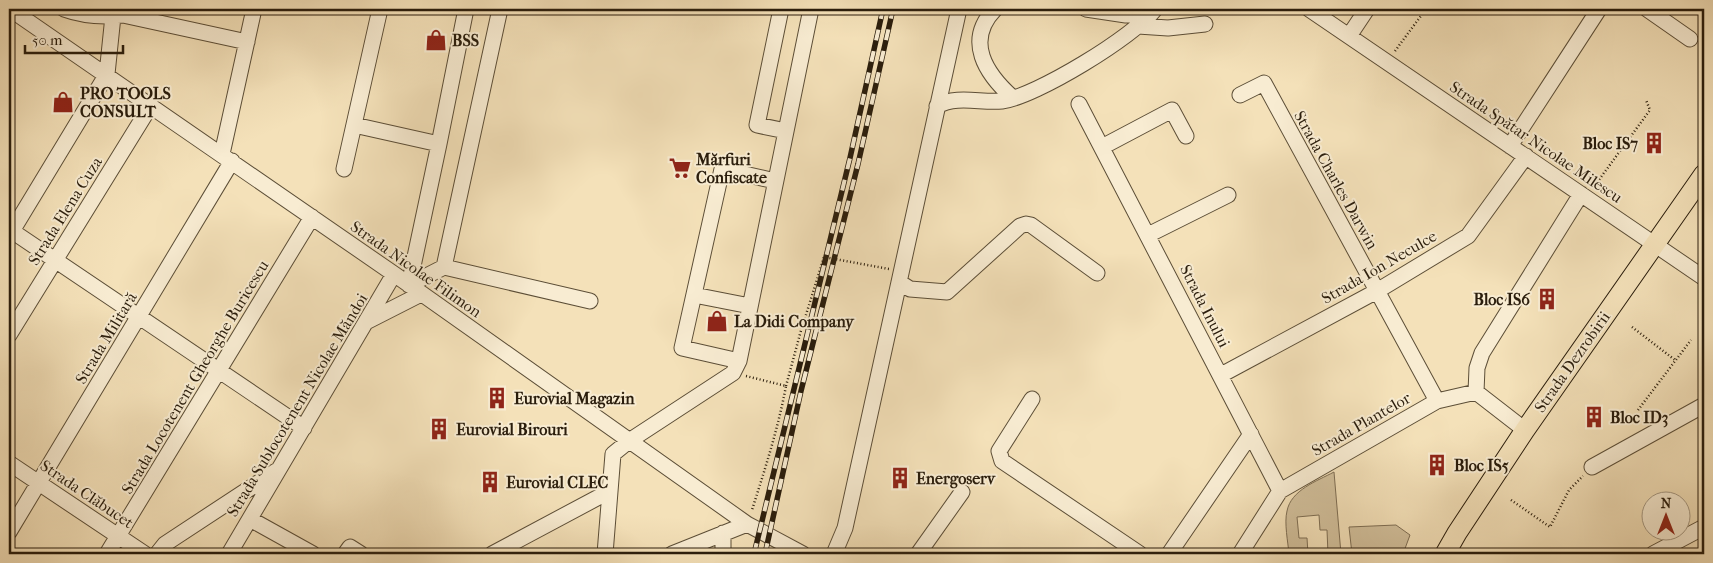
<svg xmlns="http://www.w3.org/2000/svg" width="1713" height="563" viewBox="0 0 1713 563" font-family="'IM FELL French Canon',serif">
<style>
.green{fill:#d2c09c;stroke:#7e6e54}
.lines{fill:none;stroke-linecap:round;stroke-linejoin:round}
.minor-casing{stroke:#5c4e37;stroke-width:17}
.major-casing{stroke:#2a1d0c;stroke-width:21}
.path{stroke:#2a1d0c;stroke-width:2.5;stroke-dasharray:1 2.5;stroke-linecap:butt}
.minor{stroke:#f8ecd2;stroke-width:15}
.major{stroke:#f4e1b9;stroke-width:19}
.rail-casing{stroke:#2a1d0c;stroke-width:5.5}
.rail{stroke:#f8ecd2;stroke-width:4;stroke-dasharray:11;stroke-linecap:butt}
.labels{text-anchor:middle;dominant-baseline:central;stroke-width:4;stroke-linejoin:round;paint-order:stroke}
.poi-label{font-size:16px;font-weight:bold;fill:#2a1d0c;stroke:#f8ecd2;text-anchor:start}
.street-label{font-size:16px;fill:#2a1d0c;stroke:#f8ecd2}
</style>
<rect width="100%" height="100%" fill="#f4e1b9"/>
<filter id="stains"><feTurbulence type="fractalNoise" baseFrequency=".004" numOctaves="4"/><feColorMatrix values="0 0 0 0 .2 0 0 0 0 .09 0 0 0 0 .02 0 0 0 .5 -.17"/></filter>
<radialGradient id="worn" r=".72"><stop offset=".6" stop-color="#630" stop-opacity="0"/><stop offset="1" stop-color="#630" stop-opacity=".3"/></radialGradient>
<path class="green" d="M1334,472l7,82h-13l-1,-24h-7l-1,-15 -22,2 2,21h8l1,16h-19c-1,-12 -5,-31 -2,-43 4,-21 30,-30 47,-39z
M1396,525l14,10 -7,19h-51l-3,-27z"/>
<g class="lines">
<g class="minor-casing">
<path id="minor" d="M10,9l384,265 353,250 56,30
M64,9c19,7 39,8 59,6l124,27
M500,9l-56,258 146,34
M781,9l-24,116 29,6
M995,9c-31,32 -9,65 18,89
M1086,9l40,6h24
M1309,9l395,269
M1647,9l43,30
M1138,26l30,2 37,-4
M1349,36l18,-27
M1240,95l24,-12 173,318
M1079,104l201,387
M937,106c20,-11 43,-3 65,-5 33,-4 133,-65 153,-92
M354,125l85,19
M1510,146l89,-137
M1102,147l70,-37 14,26
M222,154l32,-145
M344,169l36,-160
M12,231l292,197
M1148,235l80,-40
M9,236l98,-162 6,-58
M899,282l11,7 37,3 73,-66 6,-2 5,1 66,48
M409,285l30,-141 27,-135
M409,285l35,-18
M694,295l56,11
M366,322l55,-28
M9,335l142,-230
M739,361l-57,-13 40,-179 53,12
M1221,375l156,-84 91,-55 58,-80
M1476,392l1,-24 5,-15 99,-159
M1476,392l49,38
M1032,399l-33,52 3,10 138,93
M9,463l136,91
M1592,467l112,-62
M250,519l63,35
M9,532l223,-371
M107,554l205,-337
M157,554l8,-10 111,-73
M229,554l165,-280
M345,554l5,-7 11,7
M492,554l118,-63
M605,554l8,-100 16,-13 104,-68 6,-12 72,-352
M672,554l75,-30
M723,554v-21
M834,554l11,-26 114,-519
M918,554l44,-62
M1169,554l82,-120
M1240,554l40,-63 157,-90 39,-9
M1653,554l51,-27"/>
</g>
<g class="major-casing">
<path id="major" d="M1445,554l12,-21 68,-103 179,-256"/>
</g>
<path class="path" d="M1395,51l31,-42
M1593,188l57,-78 -4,-10
M1632,327l43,33
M746,376l40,10c-8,43 -21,83 -34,124
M786,386l14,-52 24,-77 65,12
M1638,410l53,-70
M1511,500l39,27 19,-37 14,-14"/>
<use href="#minor" class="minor"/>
<use href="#major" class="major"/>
<g class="rail-casing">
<path id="rail" d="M754,554l96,-396 33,-149
M765,554l36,-163 57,-227 35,-155"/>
</g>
<use href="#rail" class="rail"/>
</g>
<defs>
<g id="shop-bare" transform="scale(1.725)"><path d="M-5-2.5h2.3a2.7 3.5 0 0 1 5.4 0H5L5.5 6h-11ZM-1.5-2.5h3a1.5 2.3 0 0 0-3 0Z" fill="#8f2418" stroke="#f8ecd2" stroke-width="2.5" paint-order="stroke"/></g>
<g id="building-bare" transform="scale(1.725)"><path d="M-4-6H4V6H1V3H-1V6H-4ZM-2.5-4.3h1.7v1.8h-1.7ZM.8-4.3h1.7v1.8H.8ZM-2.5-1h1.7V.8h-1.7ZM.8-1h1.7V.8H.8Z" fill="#8f2418" stroke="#f8ecd2" stroke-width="2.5" paint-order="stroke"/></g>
<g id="supermarket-bare" transform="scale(1.725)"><path d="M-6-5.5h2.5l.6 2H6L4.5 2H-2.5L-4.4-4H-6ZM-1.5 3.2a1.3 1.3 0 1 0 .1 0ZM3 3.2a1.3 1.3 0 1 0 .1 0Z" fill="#8f2418" stroke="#f8ecd2" stroke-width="2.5" paint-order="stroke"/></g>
</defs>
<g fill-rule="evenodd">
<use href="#shop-bare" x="436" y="40"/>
<use href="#shop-bare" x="63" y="102"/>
<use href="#building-bare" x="1654" y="143"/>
<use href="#supermarket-bare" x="680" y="168"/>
<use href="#building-bare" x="1547" y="299"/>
<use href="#shop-bare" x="717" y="321"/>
<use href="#building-bare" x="497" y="398"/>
<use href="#building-bare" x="1594" y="417"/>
<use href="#building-bare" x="439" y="429"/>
<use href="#building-bare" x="1437" y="465"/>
<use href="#building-bare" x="900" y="478"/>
<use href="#building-bare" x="490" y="482"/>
</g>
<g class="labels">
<g class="poi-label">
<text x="452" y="40">BSS</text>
<text x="80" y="93">PRO TOOLS<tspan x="80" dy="18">CONSULT</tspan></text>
<text x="1638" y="143" text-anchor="end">Bloc IS7</text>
<text x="696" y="159">Mărfuri<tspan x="696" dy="18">Confiscate</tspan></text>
<text x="1530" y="299" text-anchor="end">Bloc IS6</text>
<text x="734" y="321">La Didi Company</text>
<text x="514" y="398">Eurovial Magazin</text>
<text x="1610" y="417">Bloc ID3</text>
<text x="456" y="429">Eurovial Birouri</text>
<text x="1454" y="465">Bloc IS5</text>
<text x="916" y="478">Energoserv</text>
<text x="506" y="482">Eurovial CLEC</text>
</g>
<g class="street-label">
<text transform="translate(1536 142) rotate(34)">Strada Spătar Nicolae Milescu</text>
<text transform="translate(1336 180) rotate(61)">Strada Charles Darwin</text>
<text transform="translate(65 211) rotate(-58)">Strada Elena Cuza</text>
<text transform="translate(1379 267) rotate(-30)">Strada Ion Neculce</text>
<text transform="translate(416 269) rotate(35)">Strada Nicolae Filimon</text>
<text transform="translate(1205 306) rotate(63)">Strada Inului</text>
<text transform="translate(106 338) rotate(-59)">Strada Militară</text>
<text transform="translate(1572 362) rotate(-55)">Strada Dezrobirii</text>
<text transform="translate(195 377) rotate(-59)">Strada Locotenent Gheorghe Buricescu</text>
<text transform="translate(297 405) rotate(-59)">Strada Sublocotenent Nicolae Măndoi</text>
<text transform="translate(1361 424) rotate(-30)">Strada Plantelor</text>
<text transform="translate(87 494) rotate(34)">Strada Clăbucet</text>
</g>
</g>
<rect width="1713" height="563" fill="none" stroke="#f4e1b9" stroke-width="30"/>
<rect x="10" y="10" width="1693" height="543" fill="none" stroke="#2a1d0c" stroke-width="2.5"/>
<rect x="15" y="15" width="1683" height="533" fill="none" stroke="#2a1d0c"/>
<g transform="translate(1666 516)"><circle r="24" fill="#f8ecd2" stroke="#a69983"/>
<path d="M0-4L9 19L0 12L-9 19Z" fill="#8f2418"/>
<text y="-8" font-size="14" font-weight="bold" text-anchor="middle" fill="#2a1d0c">N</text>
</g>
<path d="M25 45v8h98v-8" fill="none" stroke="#2a1d0c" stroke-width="2.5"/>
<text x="32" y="45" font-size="15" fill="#2a1d0c" stroke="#f8ecd2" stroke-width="4" paint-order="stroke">50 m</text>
<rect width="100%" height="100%" filter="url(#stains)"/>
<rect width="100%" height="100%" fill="url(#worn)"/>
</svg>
